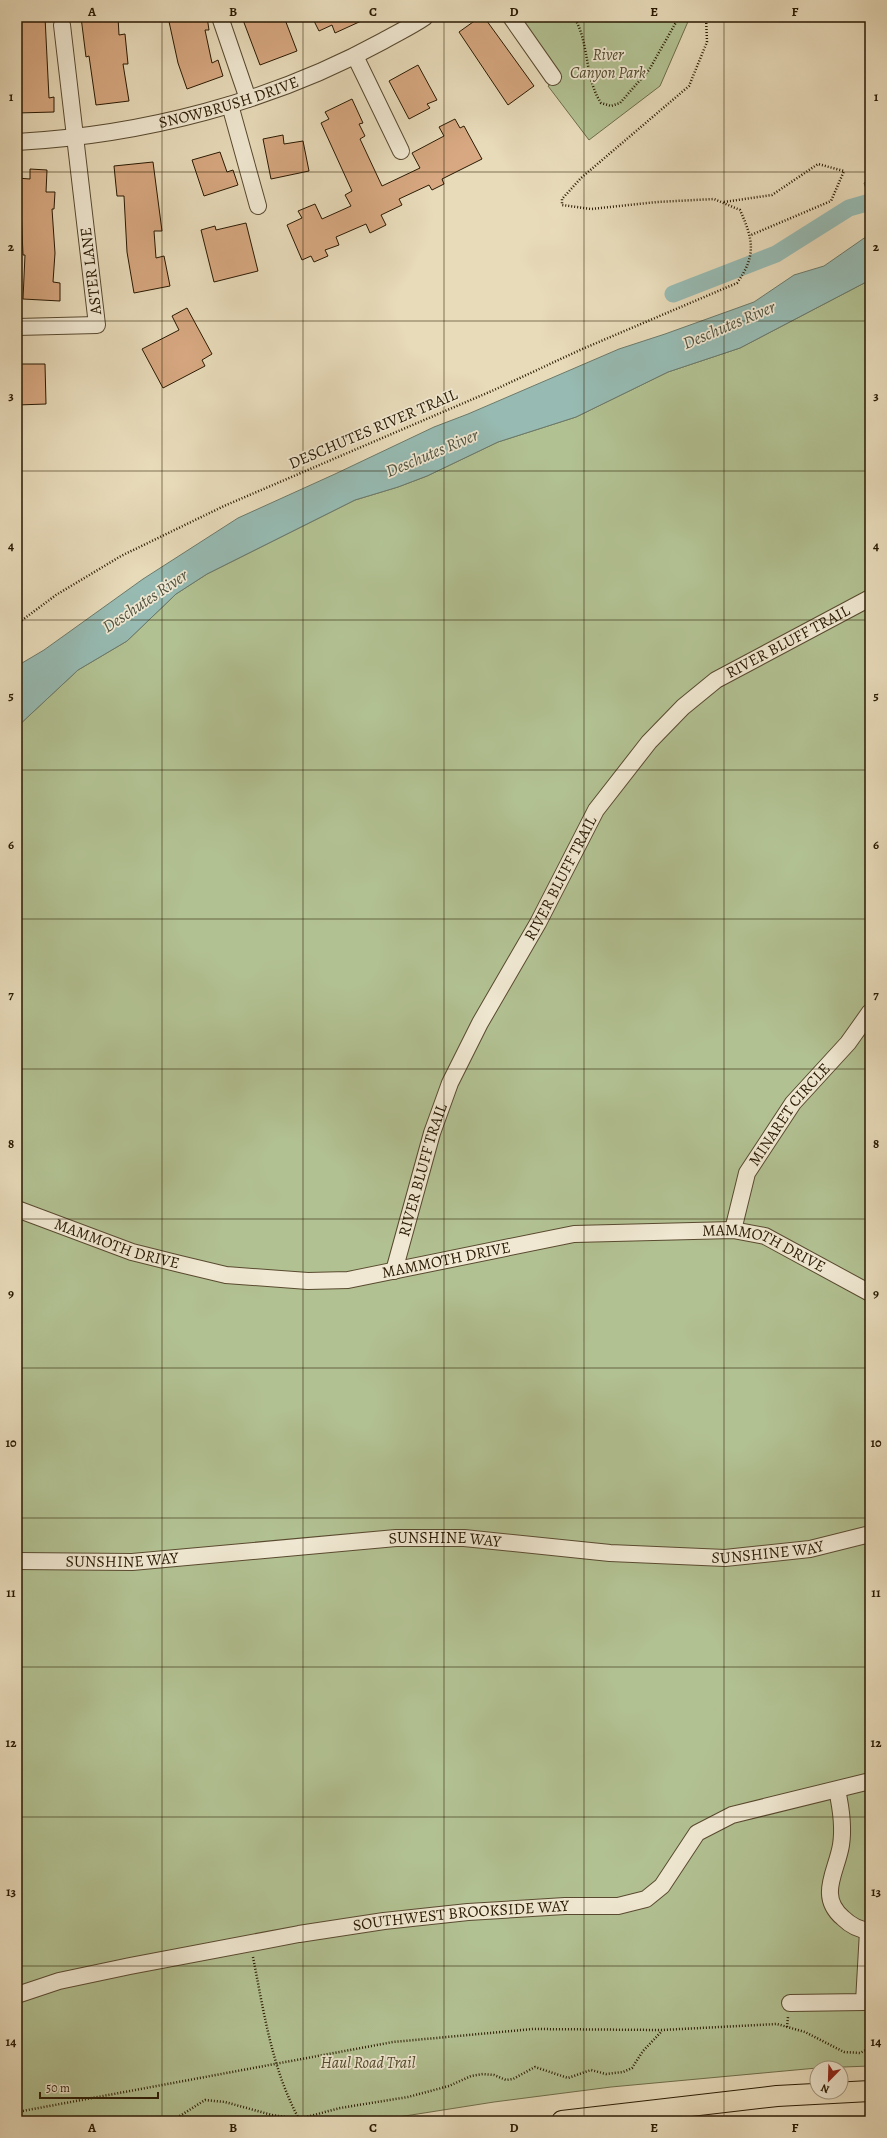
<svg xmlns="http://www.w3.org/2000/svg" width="887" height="2138" viewBox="0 0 887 2138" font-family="Alegreya,serif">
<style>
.green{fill:#b2c192;stroke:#6e6d4a}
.water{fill:#97bbb3;stroke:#6b7a6c}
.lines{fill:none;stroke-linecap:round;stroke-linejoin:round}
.canal{stroke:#97bbb3;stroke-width:17}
.building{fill:#d7a881;stroke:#291902}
.minor-casing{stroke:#594a30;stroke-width:18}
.major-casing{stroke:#291902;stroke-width:22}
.path{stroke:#291902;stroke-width:2.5;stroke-dasharray:1 2;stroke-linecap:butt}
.minor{stroke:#f0e8d2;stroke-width:16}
.major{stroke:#e8dbba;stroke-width:20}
.grid{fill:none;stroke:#291902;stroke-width:1;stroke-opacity:0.55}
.labels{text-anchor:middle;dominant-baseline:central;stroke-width:3.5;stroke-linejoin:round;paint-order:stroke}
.park-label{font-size:16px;font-style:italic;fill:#524b2d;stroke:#f0e8d2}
.street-label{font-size:16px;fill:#291902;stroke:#f0e8d2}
.water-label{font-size:17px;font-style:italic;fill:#505240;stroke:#f0e8d2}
.neatline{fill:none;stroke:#291902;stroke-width:1.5}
.grid-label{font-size:13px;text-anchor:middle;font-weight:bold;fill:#291902}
</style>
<rect width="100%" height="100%" fill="#e8dbba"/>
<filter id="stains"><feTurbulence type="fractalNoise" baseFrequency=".005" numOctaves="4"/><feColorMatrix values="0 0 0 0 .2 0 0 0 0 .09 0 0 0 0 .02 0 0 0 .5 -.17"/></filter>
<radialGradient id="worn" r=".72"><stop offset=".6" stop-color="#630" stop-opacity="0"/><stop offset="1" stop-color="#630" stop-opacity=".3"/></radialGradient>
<path class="green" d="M520,17h170l-30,69 -71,54 -41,-54 14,-9z
M870,280v1786l-53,2 -206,19 -117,15 -121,19h-356v-1394l61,-57 49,-29 49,-47 31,-20 148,-74 43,-13 29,-11 71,-34 78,-25 92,-45 72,-24z"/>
<path class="water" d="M870,178v22l-6,-17z
M870,234v46l-130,68 -72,24 -92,45 -78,25 -71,34 -29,11 -43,13 -148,74 -31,20 -49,47 -49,29 -61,57v-61l27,-16 99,-71 95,-61 97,-44 99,-47 34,-13 151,-65 46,-15 89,-32 40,-27 30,-9z"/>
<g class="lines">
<path class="canal" d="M673,294l103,-40 73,-46 21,-6"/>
</g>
<path class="building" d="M17,17h28l4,81 5,-1v15l-37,1z
M81,17h37l1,18 6,-1 3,30h-5l6,37 -33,4 -7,-49 -3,1z
M168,17h39l2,13h-4l7,33 6,-3 5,16 -36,13 -9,-26z
M249,17h35l13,34 -37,14 -17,-45z
M312,17h58l-35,16 -3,-8 -13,6z
M480,17h4l50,69 -26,19 -49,-73z
M418,65l19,35 -10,4 3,4 -21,11 -20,-38z
M352,99l11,24 -4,1 6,12 -5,3 22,47 38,-18 -8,-15 32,-17 -5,-9 16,-8 5,9 4,-2 18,33 -40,20 2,5 -12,6 -3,-5 -30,14 3,6 -21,10 5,10 -16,8 -4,-9 -30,13 3,8 -14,5 3,6 -14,6 -3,-6 -9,4 -15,-35 15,-7 -4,-7 17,-7 7,15 29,-13 -6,-11 7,-4 -31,-68 8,-4 -4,-7z
M283,135l1,9 19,-3 6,30 -38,8 -8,-40z
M220,152l7,20 6,-2 5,15 -34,11 -12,-36z
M153,162l9,69h-8l2,27 8,-2 6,30 -36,7 -7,-41 -3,-56h-7l-3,-30z
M30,169l17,1 -1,22h9l-1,17h-2l3,44 -2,29 7,1v18l-37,-2 2,-44h-2l-2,-47 -4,-1v-29l13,1z
M246,223l12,48 -44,11 -13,-52 14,-4 1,4z
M187,308l25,46 -10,6 3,6 -42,22 -21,-39 37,-19 -7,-14z
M17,364h28l1,40 -29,1z"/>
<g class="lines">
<g class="minor-casing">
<g id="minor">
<path d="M220,17l28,82"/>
<path d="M511,17l42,60"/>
<path d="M355,56l46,95"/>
<path d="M230,105l28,101"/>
<path id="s1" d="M17,142c126,-7 255,-40 366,-101 14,-8 29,-15 42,-24"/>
<path d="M17,327l80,-2 -35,-300"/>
<path id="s2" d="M17,1209l115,43 48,12 46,11 82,6 40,-1 226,-46 159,-4 32,6 105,57"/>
<path id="s3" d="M733,1230l14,-57 46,-70 55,-60 22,-31"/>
<path id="s4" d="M394,1271l38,-138 18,-50 30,-60 58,-100 58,-113 53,-68 34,-35 33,-27 154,-82"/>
<path id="s5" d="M17,1561l115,1 264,-24h68l146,15 115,5 85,-9 60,-15"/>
<path d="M837,1790c4,18 7,36 4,55 -4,26 -24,51 2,73 7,7 17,12 27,13"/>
<path id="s6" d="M17,1995l42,-14 71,-15 169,-32 85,-13 84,-9 97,-6h53l28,-7 16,-13 35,-53 35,-18 138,-34"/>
<path d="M790,2003l74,-1 4,-71"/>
</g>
</g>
<g class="major-casing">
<path id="major" d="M562,2121l215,-25 93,-5"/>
</g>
<path class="path" d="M574,17c16,27 10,60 27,86l10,3 9,-3 29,-33 30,-53
M724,202l48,-7 46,-31 26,7 -13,30 -80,34
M17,624l39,-29 65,-39 103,-50 270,-116 86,-40 157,-67c20,-28 16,-44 3,-73l-26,-11 -57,3 -66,7 -29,-4v-6l19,-21 108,-92 18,-44 -1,-25
M253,1957c11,56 19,112 46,162
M787,2027l1,-10
M17,2112l376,-70 140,-13 129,1 115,-6 28,8 39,20 16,1 10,-5
M172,2121l33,-21 20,2 47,13 27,4 41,-11 68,-11 41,-11 22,-10 12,-2 11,1 12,5 7,-1 22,-12 33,11 23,-8 15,4 17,-2 9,-4 11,-17 19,-20"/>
<use href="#minor" class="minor"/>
<use href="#major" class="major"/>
</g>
<path class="grid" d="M162,17v2104M303,17v2104M444,17v2104M584,17v2104M724,17v2104M17,172h853M17,321h853M17,471h853M17,620h853M17,770h853M17,919h853M17,1069h853M17,1219h853M17,1368h853M17,1518h853M17,1667h853M17,1817h853M17,1966h853"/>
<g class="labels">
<g class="park-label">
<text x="608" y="55">River<tspan x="608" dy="18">Canyon Park</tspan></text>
<text x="368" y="2063">Haul Road Trail</text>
</g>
<g class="street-label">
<text stroke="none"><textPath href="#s1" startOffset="216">SNOWBRUSH DRIVE</textPath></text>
<text transform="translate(91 271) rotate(-97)">ASTER LANE</text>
<text transform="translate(373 429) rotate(-23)">DESCHUTES RIVER TRAIL</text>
<text stroke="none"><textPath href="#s4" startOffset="765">RIVER BLUFF TRAIL</textPath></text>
<text stroke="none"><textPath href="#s4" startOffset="429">RIVER BLUFF TRAIL</textPath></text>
<text stroke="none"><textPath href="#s3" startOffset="131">MINARET CIRCLE</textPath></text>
<text stroke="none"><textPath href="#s4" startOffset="105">RIVER BLUFF TRAIL</textPath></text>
<text stroke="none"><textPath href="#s2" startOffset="106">MAMMOTH DRIVE</textPath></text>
<text stroke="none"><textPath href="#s2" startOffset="766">MAMMOTH DRIVE</textPath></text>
<text stroke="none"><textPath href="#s2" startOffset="442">MAMMOTH DRIVE</textPath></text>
<text stroke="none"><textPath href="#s5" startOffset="429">SUNSHINE WAY</textPath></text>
<text stroke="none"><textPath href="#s5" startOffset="753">SUNSHINE WAY</textPath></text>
<text stroke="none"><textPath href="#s5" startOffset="105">SUNSHINE WAY</textPath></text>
<text stroke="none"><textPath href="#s6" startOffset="452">SOUTHWEST BROOKSIDE WAY</textPath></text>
</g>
<g class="water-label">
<text transform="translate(729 325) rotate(-23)">Deschutes River</text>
<text transform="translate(432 453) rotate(-23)">Deschutes River</text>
<text transform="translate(145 601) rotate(-34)">Deschutes River</text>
</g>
</g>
<rect width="887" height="2138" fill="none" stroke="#e8dbba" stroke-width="44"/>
<g transform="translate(829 2080) rotate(203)"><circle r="19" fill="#f0e8d2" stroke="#a0957f"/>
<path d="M0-3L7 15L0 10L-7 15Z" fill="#8f2418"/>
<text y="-6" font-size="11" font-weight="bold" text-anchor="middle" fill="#291902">N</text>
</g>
<path d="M40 2092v6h118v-6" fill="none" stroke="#291902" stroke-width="2"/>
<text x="46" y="2092" font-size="12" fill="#291902" stroke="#f0e8d2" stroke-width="3" paint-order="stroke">50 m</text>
<rect x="22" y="22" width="843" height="2094" class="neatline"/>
<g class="grid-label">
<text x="92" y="16">A</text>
<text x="233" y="16">B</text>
<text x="373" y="16">C</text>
<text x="514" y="16">D</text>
<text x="654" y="16">E</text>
<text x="795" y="16">F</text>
<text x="11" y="101">1</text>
<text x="876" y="101">1</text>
<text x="11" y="251">2</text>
<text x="876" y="251">2</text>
<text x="11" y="400">3</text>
<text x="876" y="400">3</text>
<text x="11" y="550">4</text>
<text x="876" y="550">4</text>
<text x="11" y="700">5</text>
<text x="876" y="700">5</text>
<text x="11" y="849">6</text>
<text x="876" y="849">6</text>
<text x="11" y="999">7</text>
<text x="876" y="999">7</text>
<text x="11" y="1148">8</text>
<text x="876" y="1148">8</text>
<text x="11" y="1298">9</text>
<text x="876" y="1298">9</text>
<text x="11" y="1447">10</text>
<text x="876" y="1447">10</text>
<text x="11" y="1597">11</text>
<text x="876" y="1597">11</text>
<text x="11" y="1747">12</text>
<text x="876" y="1747">12</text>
<text x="11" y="1896">13</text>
<text x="876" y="1896">13</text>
<text x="11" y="2046">14</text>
<text x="876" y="2046">14</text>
<text x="92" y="2132">A</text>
<text x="233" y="2132">B</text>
<text x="373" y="2132">C</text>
<text x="514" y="2132">D</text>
<text x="654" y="2132">E</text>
<text x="795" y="2132">F</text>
</g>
<rect width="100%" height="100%" filter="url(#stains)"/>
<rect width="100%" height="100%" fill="url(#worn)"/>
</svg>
